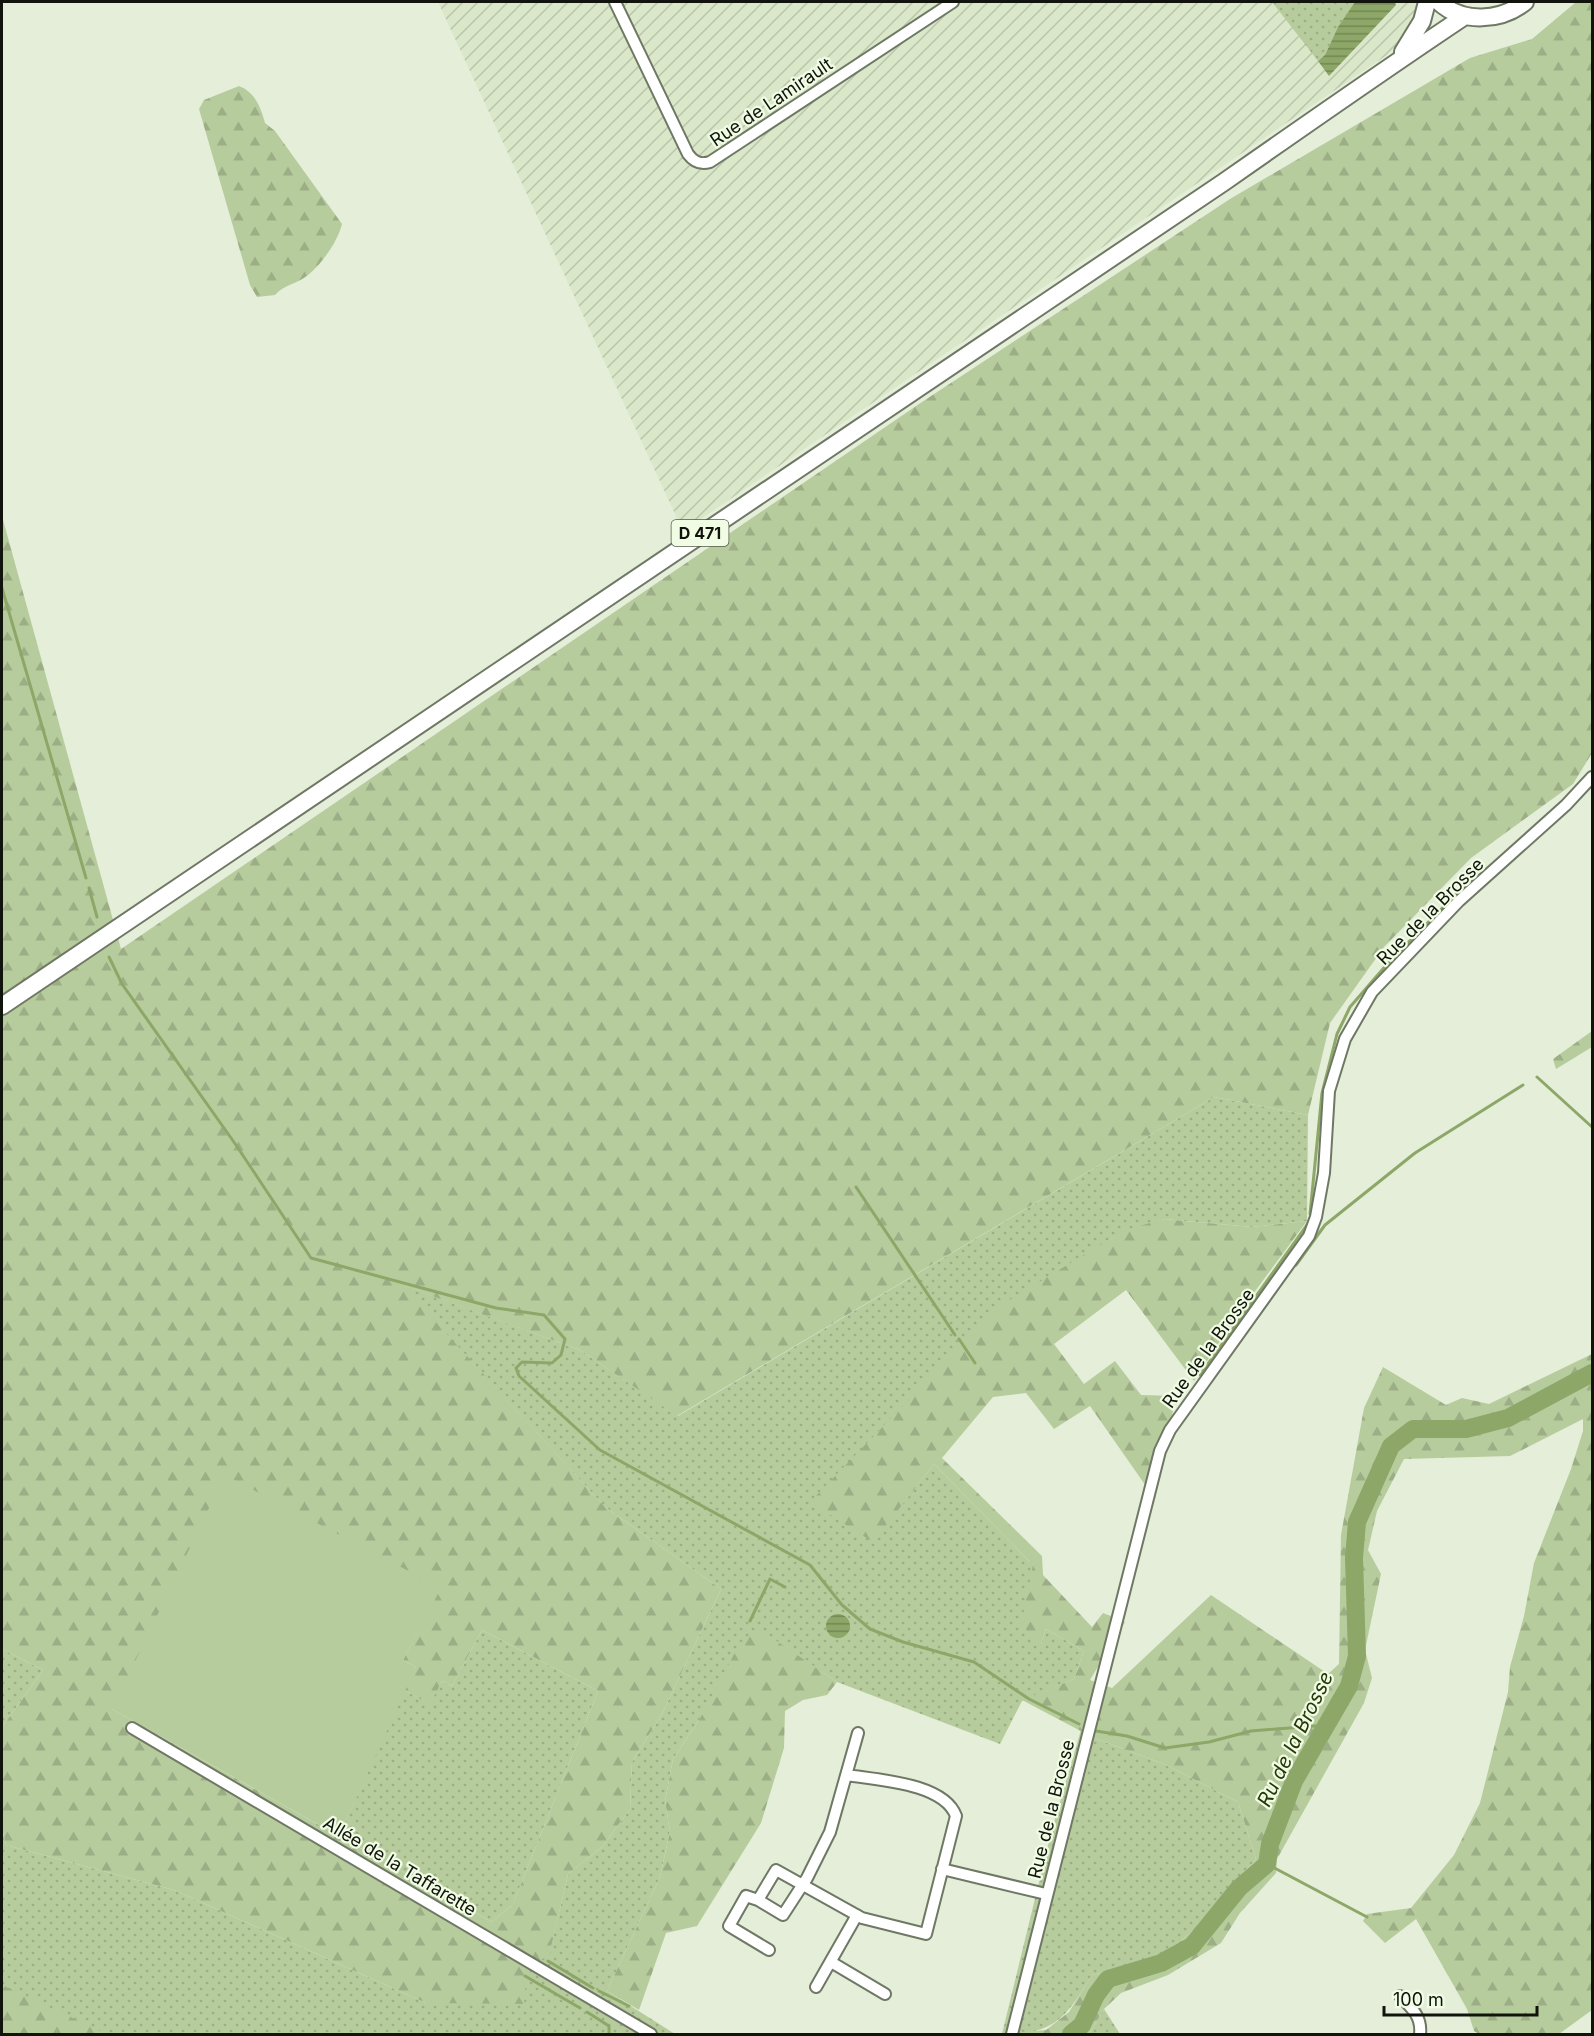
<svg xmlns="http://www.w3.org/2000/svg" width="1594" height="2036" viewBox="0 0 1594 2036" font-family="Inter,sans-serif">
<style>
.industrial{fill:url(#industrial-furrows)}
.grass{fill:url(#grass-dots)}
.forest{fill:url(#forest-firs);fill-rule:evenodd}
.pitch{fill:#b7cc9d}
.water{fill:url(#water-rules)}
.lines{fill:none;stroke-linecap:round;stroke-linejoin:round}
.stream{stroke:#8da768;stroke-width:3}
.river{stroke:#8da768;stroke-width:18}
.minor-casing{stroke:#6f7864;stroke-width:14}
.primary-casing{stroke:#6f7864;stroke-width:20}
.minor{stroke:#fff;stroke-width:10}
.primary{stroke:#fff;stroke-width:16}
.labels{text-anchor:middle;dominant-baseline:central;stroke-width:4.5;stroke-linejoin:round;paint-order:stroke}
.shield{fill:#f1fce5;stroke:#545a4e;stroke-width:1.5}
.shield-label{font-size:16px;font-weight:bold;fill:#11140d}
.street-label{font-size:18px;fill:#11140d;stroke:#f1fce5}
.water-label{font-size:20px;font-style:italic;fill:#273807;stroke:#f1fce5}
</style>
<defs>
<pattern id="industrial-furrows" width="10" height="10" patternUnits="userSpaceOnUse" patternTransform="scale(1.5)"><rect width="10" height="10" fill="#dae7c9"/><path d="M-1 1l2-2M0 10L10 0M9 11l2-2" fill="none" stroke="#bac5ab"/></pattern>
<pattern id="grass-dots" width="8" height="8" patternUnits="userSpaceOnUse" patternTransform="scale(1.5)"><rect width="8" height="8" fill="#b7cc9d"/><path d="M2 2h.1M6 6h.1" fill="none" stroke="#9cae86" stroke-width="1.8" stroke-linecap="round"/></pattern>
<pattern id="forest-firs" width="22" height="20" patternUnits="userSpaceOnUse" patternTransform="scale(1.5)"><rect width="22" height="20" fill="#b7cc9d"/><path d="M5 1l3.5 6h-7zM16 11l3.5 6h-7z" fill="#9cae86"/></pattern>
<pattern id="water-rules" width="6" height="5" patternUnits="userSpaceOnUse" patternTransform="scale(1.5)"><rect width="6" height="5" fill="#8da768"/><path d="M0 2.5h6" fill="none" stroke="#728754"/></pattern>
</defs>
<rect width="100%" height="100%" fill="#e4eed8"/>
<path class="industrial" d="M438,2h978l-1,22 -10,15 -18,16 -704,476z"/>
<path class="grass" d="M1272,2h83v1l-17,24 -13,28 -7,6z
M1214,1097l94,18 -1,106 -55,6 -88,-8 -54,20 -237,302 61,-77 99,101 8,79 5,-15 38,22 -10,28 -52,22 -22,43 -163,-62 -78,-52 -86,129 -8,42 5,30 -10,46 -53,114 68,43h-673v-206l4,17 168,45 252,113 123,-48 19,-81 34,-27 28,-38 2,-47 30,-48 59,-125 -116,-82 -205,-223 180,66 98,66z
M482,1630l116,61 -85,213 -21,18 -153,-86 65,-146 25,13 13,-22 10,5z
M2,1649l41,21 -41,57z
M1081,1730l13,8 70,26 74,38 18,57 -64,72 -31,27 -69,17c-27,44 -37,59 -90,59l49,-201z
M1104,2009l16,25h-31z"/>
<path class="forest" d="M1576,2h16v751l-19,31 -102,74 -87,89 -54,76 -22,92 -94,-18 -537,319 -97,-66 -178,-65 203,222 116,82 -59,125 -30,48 -2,47 -28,38 -34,27 -19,82 -22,10 -3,38 -98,-1 -252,-113 -168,-45 -4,-17v-101l41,-57 -41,-21v-1133l119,433 798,-545 311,-205 240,-141 62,-19zM440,1588l-37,72 13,7 -12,23 26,14 12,-23 10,5 30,-56 116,61 -85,213 -21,18 -380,-213z
M239,86c16,6 22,22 26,37l10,8 67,93c-4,17 -20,40 -34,51 -11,9 -23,9 -33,20l-18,2 -7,-12 -51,-176 5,-9z
M1592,1031v16l-36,22 -3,-10z
M1164,1219l88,8 55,-6 -74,100 -39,60 -68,-91 -72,54 30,40 31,-23 26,34 35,1 -21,103 -65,-93 -36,23 -28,-36 -33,4 -51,61 100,98 1,19 49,52 11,-14 22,9 -35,58 22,8 99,-93 117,79 11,-10 2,-129 23,-127 19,-41 63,38 16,-7 27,6 103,-50v656l-33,24h-80l-5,-3 -7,-22 -51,-90 -31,24 -22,-22 4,-7 44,-6 43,-53 26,-52 28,-111 2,-25 14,-51 10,-53 37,-94 12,-38v-12l-73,37 -106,3 -27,52 -9,39 13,24 -16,76 7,28 -8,25 -87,156 -1,14 -36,40 -19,30 -53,32 -47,18 -17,16 -15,25h-70l1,-2 26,-2 23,-18 23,-37 69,-17 31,-27 64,-72 -18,-57 -74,-38 -70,-26 -72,-38 52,-21 10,-28 -38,-22 -5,15 -20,-19 12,-60 -99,-101 -61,78 -63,-40 188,-195 112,-68 19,-10z
M759,1629l78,53 -10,13 -24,5 -18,11 -1,37 -23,75 -64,103 -31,7 -27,77 -32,-19 53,-114 10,-46 -5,-30 8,-42 26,-39 41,-77z
M2,1985l105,49h-105z"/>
<path class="pitch" d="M225,1475l216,113 -38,72 13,7 -77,169 -227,-127z"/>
<path class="water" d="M1355,2h40l1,3 -67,71 -11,-15 7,-6 13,-28z
M826 1626a12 12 0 1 1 24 0a12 12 0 1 1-24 0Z"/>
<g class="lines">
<path class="stream" d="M2,588l84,290
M89,888l8,29
M109,957l13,27 114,161 75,113 185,50 48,7 21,24 -4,16 -9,8 -30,-1 -6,6 3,8 81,74 210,115 32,40 28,24 33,13 71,20 55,37 50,25
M1537,1077l55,50
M856,1187l99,148
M1310,1214l12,-121 15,-59 13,-27 39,-45 87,-88
M1296,1265l29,-40 90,-72 108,-68
M959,1339l16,24
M1200,1375l109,-153
M750,1621l20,-42 15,8
M1096,1731l31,5 38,12 44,-6 42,-11 77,-6
M1267,1864l100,53
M548,1961l45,27
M525,1976l55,32
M599,1991l30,15
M587,2012l22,14v8"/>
<path class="river" d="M1071,2034l11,-9 14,-30 12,-16 53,-16 31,-17 47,-58 28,-24 3,-20 24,-63 55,-95 8,-30 -3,-98 3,-36 34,-76 22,-17h53l42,-11 84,-45"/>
<g class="minor-casing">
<path id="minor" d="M615,2l73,152c6,8 12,11 22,8l243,-160
M132,1728l519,306
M847,1775c31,5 97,8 109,41l-30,118 -64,-16 -86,-48 -18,30 25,15 24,-37 23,-46 28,-99
M942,1869l104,25
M758,1900l-12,-4 -17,30 40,24
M831,1962l54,32
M816,1987l41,-72
M1400,1996c12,12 22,21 20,38
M1012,2034l148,-583 10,-21 139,-194 7,-19 8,-44 5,-82 16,-52 27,-47 87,-91 107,-96 26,-28"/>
</g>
<g class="primary-casing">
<path id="primary" d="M1439,2c24,22 62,19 86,0
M1403,52l19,-31 5,-19
M2,1006l1222,-824c80,-56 160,-112 241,-166"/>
</g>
<use href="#minor" class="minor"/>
<use href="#primary" class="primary"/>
</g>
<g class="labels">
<rect class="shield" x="671.5" y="520" width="57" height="26" rx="4.5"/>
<g class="shield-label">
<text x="700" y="533">D 471</text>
</g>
<g class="street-label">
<text transform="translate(771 102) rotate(-34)">Rue de Lamirault</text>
<text transform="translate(1430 911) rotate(-45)">Rue de la Brosse</text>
<text transform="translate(1208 1348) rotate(-54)">Rue de la Brosse</text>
<text transform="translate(1051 1809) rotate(-76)">Rue de la Brosse</text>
<text transform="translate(400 1866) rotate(31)">Allée de la Taffarette</text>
</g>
<g class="water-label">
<text transform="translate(1295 1739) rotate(-64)">Ru de la Brosse</text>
</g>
</g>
<rect width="1594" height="2036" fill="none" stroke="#11140d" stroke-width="6"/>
<path d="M1384 2006v9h153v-9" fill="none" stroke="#11140d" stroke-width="3"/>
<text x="1393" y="2006" font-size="18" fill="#11140d" stroke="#f1fce5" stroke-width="4.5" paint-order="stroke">100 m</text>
</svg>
